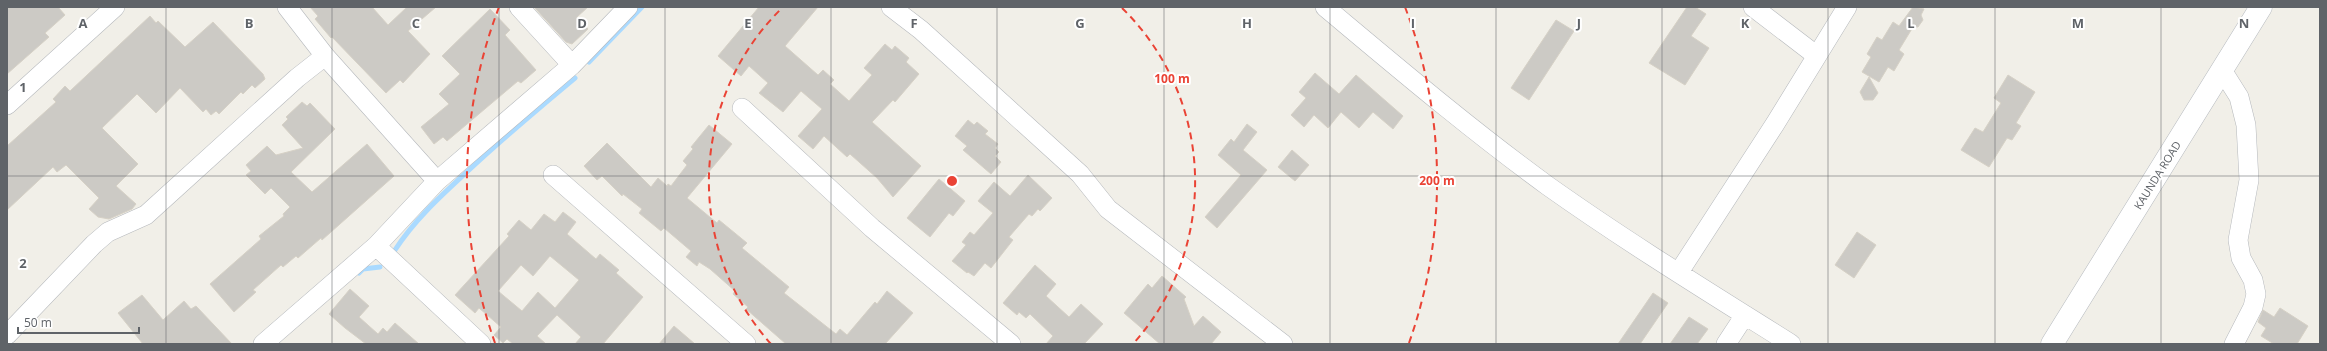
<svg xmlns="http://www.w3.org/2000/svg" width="2327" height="351" viewBox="0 0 2327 351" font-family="'Open Sans',sans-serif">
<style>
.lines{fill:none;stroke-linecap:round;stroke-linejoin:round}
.stream{stroke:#aadaff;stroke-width:5}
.building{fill:#cccac5;stroke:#d6d1c6;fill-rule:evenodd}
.minor-casing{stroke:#b5b8bc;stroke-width:20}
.secondary-casing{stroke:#b6babf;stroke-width:23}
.minor{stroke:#fff;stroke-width:19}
.secondary{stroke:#fff;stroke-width:22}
.grid{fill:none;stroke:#5f6368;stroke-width:1;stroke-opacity:0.55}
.ring{fill:none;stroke:#ea4335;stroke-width:2;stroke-dasharray:7 5}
.labels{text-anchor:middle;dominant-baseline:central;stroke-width:4;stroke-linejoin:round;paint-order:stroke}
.street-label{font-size:11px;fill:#5f6368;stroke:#fff}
.grid-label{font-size:13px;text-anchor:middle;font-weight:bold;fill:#5f6368;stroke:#fff;stroke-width:4;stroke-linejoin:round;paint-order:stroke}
.centre{fill:#ea4335;stroke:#fff;stroke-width:2}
.ring-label{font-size:12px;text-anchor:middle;font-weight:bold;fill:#ea4335;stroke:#fff;stroke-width:4;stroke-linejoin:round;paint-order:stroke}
</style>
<rect width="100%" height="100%" fill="#f1efe8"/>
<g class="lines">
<path class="stream" d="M589,62l53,-55
M395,250c20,-31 47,-55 74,-80 34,-32 70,-62 106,-92
M359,273l4,-4 17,-2"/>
</g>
<path class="building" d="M7,7h51l7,8 -20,18 4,4 -42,37z
M310,7h62l16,18 19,-18h29l-28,24 22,23 -27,29 -3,-3 -14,13 -54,-56 -1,1 -16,-19 3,-3z
M534,7h54l-11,10 11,12 -16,15 -6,-2z
M759,7h59l-33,39 33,29 5,-5 11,10 -4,4 19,17 23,-26 -8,-7 21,-24 7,6 3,-4 14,12 -3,4 13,12 -24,28 -2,-2 -21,22 49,44 -28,31 -16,-19 -27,-24 -3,3 -23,-21 -11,13 -15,-13 24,-27 -21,-18 -18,21 -24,-19 9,-10 -19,-17 -8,10 -23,-20z
M1687,7h8l11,7 -15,22 18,12 -24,37 -36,-22z
M1913,7l11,2 -3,6 2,5 -5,7h-5l-14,23 5,4 -10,17 -6,-4 -9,15 -17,-10 9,-15 -4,-3 10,-17 5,3 11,-18 6,4z
M490,9l20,21 -5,5 31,35 -15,13 -3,-2 -71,60 -4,-4 -9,7 -13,-17 28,-23 -10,-10 21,-20 -18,-18z
M150,16l6,7 2,-2 27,26 28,-25 50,52 2,5 -10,9 -3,-3 -9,9 -2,-2 -22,22 -3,-3 -5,4 -5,-6 -3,3 -23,-24 -24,25 -19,-19 -35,34 36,36 -22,22 20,18 -4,5 -23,10 -11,-2 -9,-8 10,-11 -33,-33 -9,7 -4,-5 -46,43v-64l49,-44 -3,-3 12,-13 5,5z
M1556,20l18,11 -45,69 -18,-12z
M1315,73l24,21 17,-19 47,41 -10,13 -20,-17 -14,16 -18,-16 -13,16 -14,-13 -10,12 -13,-12 15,-17 -7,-6z
M2008,75l27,17 -19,31 5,3 -9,14 -5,-2 -18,29 -28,-17 14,-22 8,4 18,-29 -7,-5z
M1869,77l9,16 -5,7h-9l-4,-8z
M302,102l5,4 3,-3 25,26 -44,43 21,20 55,-48 27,32 -72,64 -1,-2 -23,20 -2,-2 -13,11 -2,-2 -28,25 3,2 -22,20 -24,-28 51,-45 -2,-3 25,-20 -1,-2 7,-7 -19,-19 -6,6 -19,-19 5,-4 -5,-6 21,-19 9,9 27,-7 -21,-23 6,-6 -2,-2z
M968,120l6,5 3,-3 11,9 -3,3 13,10 -3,4 4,4 -4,4 6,6 -10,12 -28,-24 4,-4 -12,-10z
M1247,124l10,8 -14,18 24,20 -50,58 -12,-11 36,-42 -23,-20 13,-16 3,3z
M709,125l23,19 -45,54 30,25 2,-3 28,23 -5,5 47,39 -5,6 52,41 4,-5 7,6 28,-33 2,2 10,-13 26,22 -28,31h-99l-40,-35 2,-2 -15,-13 2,-3 -25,-22 -11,-7 -2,4 -11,-9 5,-6 -27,-23 -3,3 -22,-18 3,-4 -19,-15 -1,2 -20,-20 -5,4 -13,-14 23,-23 44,44 7,-9 9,8 1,-2 3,2 16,-21 -4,-4 10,-12 -2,-2z
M1292,150l17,15 -14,16 -17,-14z
M1028,175l24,23 -12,13 -2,-2 -6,7 -3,-2 -20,23 4,3 -22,28 -6,-5 -11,13 -6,-4 -1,1 -15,-12 14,-16 -4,-3 8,-10 4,3 19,-22 -15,-12 16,-19 16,14z
M939,179l26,22 -12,15 -4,-3 -19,24 -23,-19z
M563,212l13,10 -9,12 29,25 4,-5 19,16 -3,3 27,24 -40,47h-28l6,-7 -24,-22 -20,21 9,8h-33l-6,-5 -4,4 -9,-8 7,-8 -22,-19 -4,5 -20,-18 54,-59 -2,-2 12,-14 12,10 13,-16 11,8zM550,256l29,24 -24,28 -17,-16 -16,19 -24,-20 23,-26 12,11z
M1857,232l19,13 -22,33 -19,-13z
M1035,265l21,19 -10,12 23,21 12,-13 22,20 -19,20h-38l7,-8 -23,-22 -4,4 -7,-6 -2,3 -14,-12z
M1162,276l24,21 -2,2 10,27 9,-10 18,16 -10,12h-51l-36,-31 24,-29 4,4z
M350,289l19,17 -10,11 19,17 5,-6 4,4 8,-9 24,21h-53l-21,-16 -16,-14z
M1653,293l15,10 -28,41h-22z
M142,295l21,25 21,-19 7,8 5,-3 36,38h-89l-25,-31z
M2280,308l28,18 -11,18h-23l-13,-8 5,-8 -8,-6 5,-12 11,7z
M1689,317l19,12 -11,15h-27z
M674,326l21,18h-36z"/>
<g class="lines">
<g class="minor-casing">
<path id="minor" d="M287,7l38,49 112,125
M519,7l53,58
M891,7l30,23 159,144 28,35 175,135
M1325,7c73,61 146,123 223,179 79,56 162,107 243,158
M1753,7l64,49
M2222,70l17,27 7,28 3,55 -11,60 3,18 12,22 3,14 -3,13 -19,37
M7,105l108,-98
M742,108l130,120 139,116
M553,175l193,169
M376,246l105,98
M1679,272l96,-148 72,-117
M7,335l87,-91 14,-12 38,-17 151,-137 28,-22
M263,344l113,-98 61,-65 135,-116 56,-58
M1726,344l19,-29"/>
</g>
<g class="secondary-casing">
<path id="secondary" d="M2052,344l209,-337"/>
</g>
<use href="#minor" class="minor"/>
<use href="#secondary" class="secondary"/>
</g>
<path class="grid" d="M166,7v337M332,7v337M499,7v337M665,7v337M831,7v337M997,7v337M1164,7v337M1330,7v337M1496,7v337M1662,7v337M1828,7v337M1995,7v337M2161,7v337M7,176h2313"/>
<g class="ring">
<path d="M771 344A243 243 0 0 1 782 8M1122 8A243 243 0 0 1 1133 344"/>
<path d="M495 343A485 485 0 0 1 499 7M1405 7A485 485 0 0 1 1409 343"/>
</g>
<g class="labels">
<g class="street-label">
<text transform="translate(2157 175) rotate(-58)">KAUNDA ROAD</text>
</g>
</g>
<g class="grid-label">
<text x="83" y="28">A</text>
<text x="249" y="28">B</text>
<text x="416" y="28">C</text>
<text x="582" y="28">D</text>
<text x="748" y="28">E</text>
<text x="914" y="28">F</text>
<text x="1080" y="28">G</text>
<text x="1247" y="28">H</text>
<text x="1413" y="28">I</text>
<text x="1579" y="28">J</text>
<text x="1745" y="28">K</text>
<text x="1911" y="28">L</text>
<text x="2078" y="28">M</text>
<text x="2244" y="28">N</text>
<text x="23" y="92">1</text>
<text x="23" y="268">2</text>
</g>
<circle cx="952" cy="181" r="6" class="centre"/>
<g class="ring-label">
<text x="1172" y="83">100 m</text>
<text x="1437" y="185">200 m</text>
</g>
<rect width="2327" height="351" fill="none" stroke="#5f6368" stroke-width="16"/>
<path d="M18 327v6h121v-6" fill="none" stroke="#5f6368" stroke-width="2"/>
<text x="24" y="327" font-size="12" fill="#5f6368" stroke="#ffffff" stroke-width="3" paint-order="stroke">50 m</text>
</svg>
